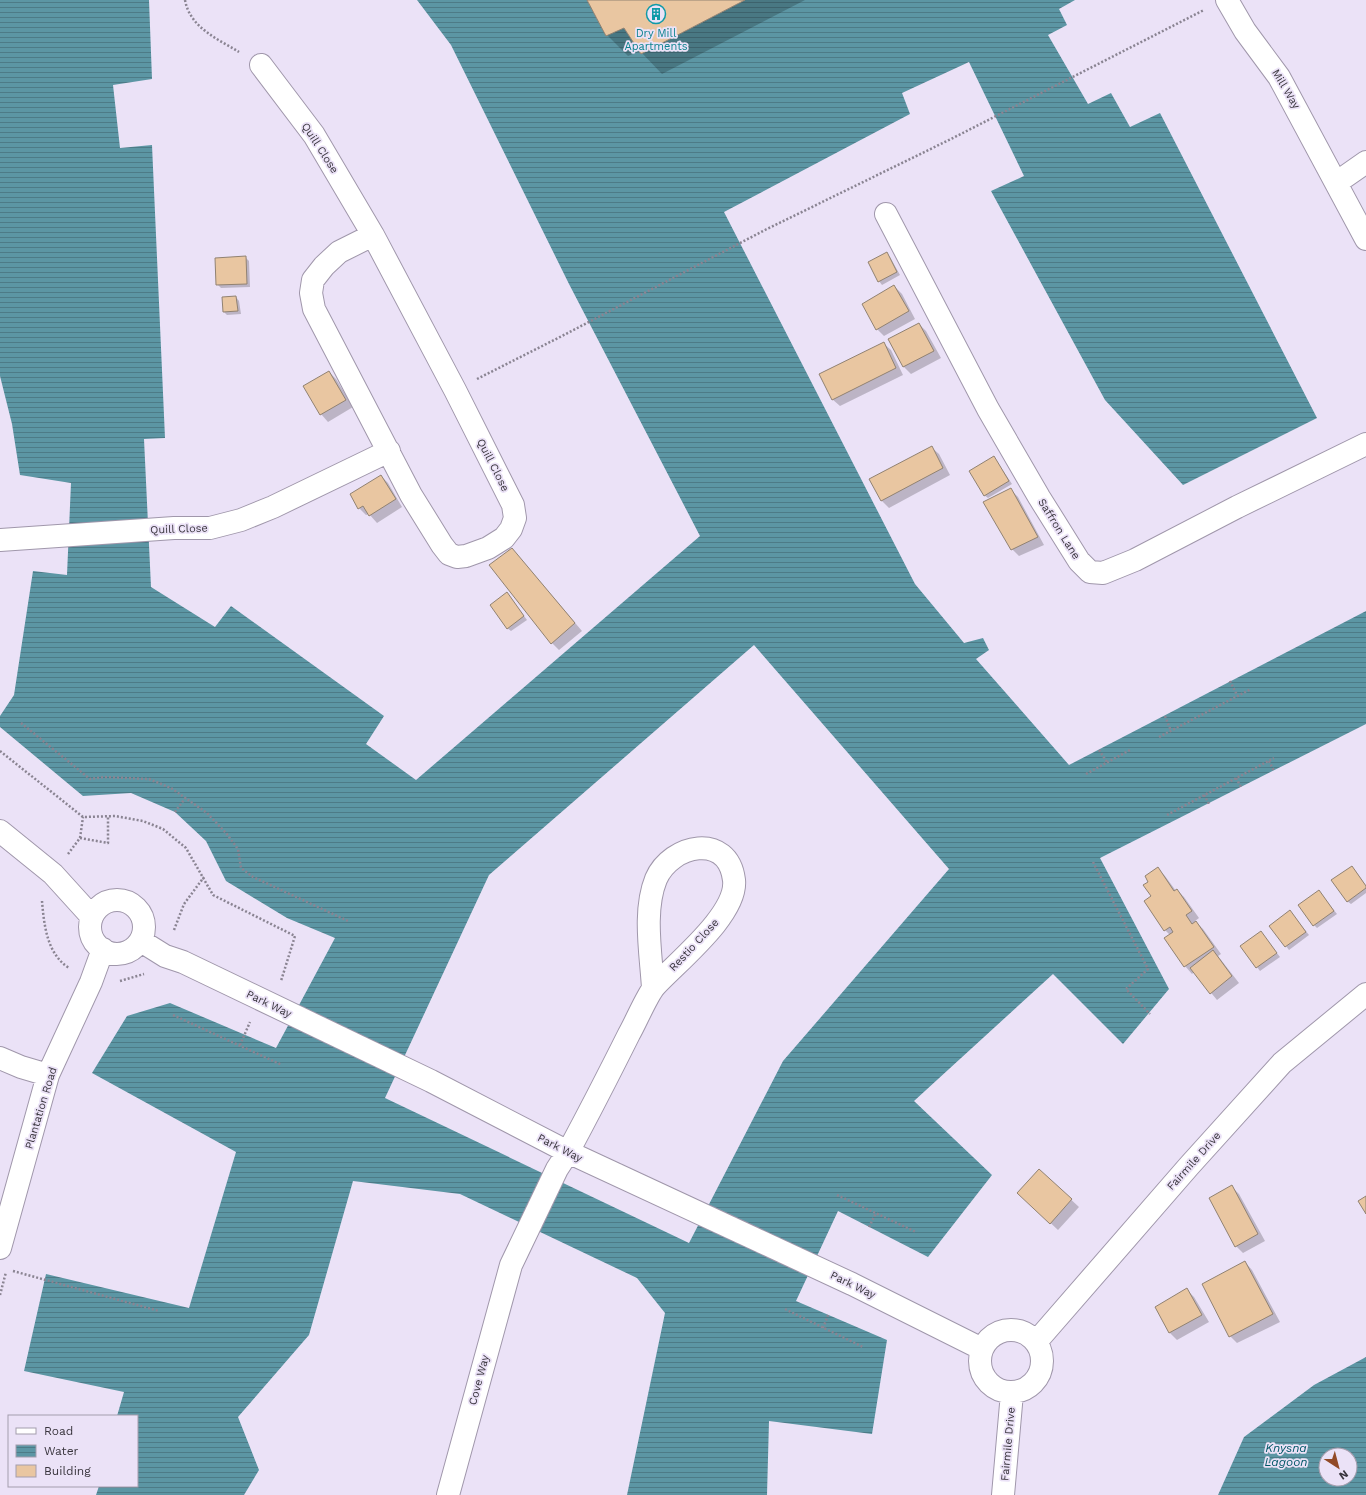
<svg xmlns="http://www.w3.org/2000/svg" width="1366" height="1495" viewBox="0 0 1366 1495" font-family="'Work Sans',sans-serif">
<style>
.water{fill:url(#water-rules);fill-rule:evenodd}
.shadow{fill:#0003}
.building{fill:#e9c6a1;stroke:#918272}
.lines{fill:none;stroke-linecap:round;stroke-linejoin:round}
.minor-casing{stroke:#a097ab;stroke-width:24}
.path{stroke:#8a8492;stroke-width:2.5;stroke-dasharray:2 2;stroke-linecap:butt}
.minor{stroke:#fff;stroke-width:22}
.labels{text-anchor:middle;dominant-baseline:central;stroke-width:3.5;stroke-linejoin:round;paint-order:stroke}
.culture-label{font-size:11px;fill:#0d838f;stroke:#ebe2f7}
.street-label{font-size:11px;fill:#39353d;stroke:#ebe2f7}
.water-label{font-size:12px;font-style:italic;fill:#005666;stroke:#ebe2f7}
</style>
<defs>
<pattern id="water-rules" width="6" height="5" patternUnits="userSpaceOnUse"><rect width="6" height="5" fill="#5c96a4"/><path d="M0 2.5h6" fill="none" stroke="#4d7b87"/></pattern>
</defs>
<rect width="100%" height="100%" fill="#ebe2f7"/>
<path class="water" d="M0,0h149l3,79 -39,6 7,63 32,-3 13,293 -21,1 7,148 64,40 16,-21 153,110 -18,28 50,36 284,-244 -131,-252 -118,-239 -34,-45h170l19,35 18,-7 17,26 104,-54h330l-16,9 8,16 -19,10 40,69 23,-11 19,34 30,-14 157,305 -134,67 -78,-85 -114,-209 33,-15 -55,-114 -67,31 8,21 -186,98 191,372 49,59 19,-5 6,12 -13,9 93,106 297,-154v113l-266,134 69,131 -46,55 -70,-70 -139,127 78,74 -64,82 -90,-46 -42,90 91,39 -15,94 -103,-13 -2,74h-140l38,-182 -28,-35 -177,-84 -107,-13 -44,154 -71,82 21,53 -15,25h-148l3,-9h38v-70h-20l7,-24 -100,-21 22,-97 143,34 47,-156 -144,-79 35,-57 43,-13 106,45 59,-110 -48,-20 -61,-37 -20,-40 -31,-29 -44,-19 -48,3 -83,-69v-11l14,-21 19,-124 34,4 4,-92 -51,-8 -8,-51 -12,-48zM754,645l195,224 -166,192 -94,182 -304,-145 104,-223z
M1366,1357v138h-148l26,-58 70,-52zM1326,1455h24v24h-24z"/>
<path class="shadow" d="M588,0h217l-143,74 -22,-23 -12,5 -21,-21z
M886,253l4,4 10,18 -18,10 -3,-4z
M245,257l4,4 1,26 -29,1 -4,-4z
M894,286l8,8 13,25 -31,17 -7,-7z
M236,297l3,4 2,13 -14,1 -3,-3z
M919,324l7,7 15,27 -30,16 -7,-7 -15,-27z
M883,343l8,7 12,25 -63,31 -8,-7z
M329,372l7,7 17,28 -25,15 -7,-8z
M931,447l8,7 11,21 -61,33 -8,-8z
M994,457l18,27 -24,14 -4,-3z
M381,476l7,7 14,24 -25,16 -8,-9 -3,1 -7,-7z
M1011,490l7,7 26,48 -25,11 -7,-7z
M519,557l63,74 -23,19 -7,-7z
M507,593l20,27 -16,11 -4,-3z
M1158,869l7,7 11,15 1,-1 7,7 15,21 -4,3 8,8 18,25 -3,2 21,27 -22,17 -23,-28 -2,2 -7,-8 -19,-28 4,-3 -5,-5 -12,-33 -4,-15z
M1355,870l11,16v7l-15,11 -4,-3z
M1319,892l18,22 -20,14 -3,-3z
M1293,915l16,20 -20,15 -3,-4z
M1264,936l16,21 -20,14 -3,-4z
M1039,1170l40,37 -21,23 -32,-30z
M1232,1187l7,7 26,47 -22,12 -7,-7z
M1245,1262l7,8 28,52 -43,21 -7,-7z
M1187,1290l7,7 15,25 -32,18 -7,-7 -14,-25z"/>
<path class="building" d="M587,0h158l-104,54 -17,-26 -18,8z
M887,252l10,20 -19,10 -10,-20z
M246,256l1,28 -31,1 -1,-27z
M894,285l15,26 -33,19 -14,-26z
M236,296l2,15 -15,1 -1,-15z
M919,323l15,28 -31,16 -15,-28z
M884,342l12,26 -64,32 -13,-26z
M329,371l17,29 -26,15 -17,-29z
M932,446l11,22 -62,33 -12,-22z
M994,456l15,25 -25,15 -15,-25z
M381,475l15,24 -27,17 -6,-10 -5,3 -8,-15z
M1011,488l27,49 -27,13 -28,-48z
M512,548l63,75 -24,21 -62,-79z
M507,592l17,24 -17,13 -17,-24z
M1352,866l14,20v2l-19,14 -16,-22z
M1158,867l16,24 3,-2 15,22 -6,4 6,9 4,-3 18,26 -30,20 -20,-29 9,-6 -3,-5 -6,4 -20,-30 7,-5 -8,-11 5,-3 -3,-6z
M1319,890l15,21 -21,15 -15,-21z
M1290,910l16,22 -21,15 -16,-21z
M1261,931l16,22 -21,15 -16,-22z
M1213,950l19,26 -22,18 -20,-26z
M1039,1169l33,30 -22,25 -33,-31z
M1232,1185l26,49 -23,13 -26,-49z
M1366,1196v18l-8,-13z
M1245,1261l28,53 -44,23 -27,-53z
M1187,1288l15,27 -33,18 -14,-26z"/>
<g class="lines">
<g class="minor-casing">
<path id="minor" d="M1227,0l18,31 34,46 87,162
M261,65l53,70 59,100 82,155 58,115 2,13 -4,11 -7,9 -16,10 -22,8 -9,1 -8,-3 -7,-9 -31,-50 -97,-186 -3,-16 2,-13 11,-14 15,-14 34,-17
M1336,183l30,-21
M886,214l102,195 51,88 40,64 11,11 13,1 32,-13 102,-53 129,-63
M0,540l174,-12h36l31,-8 32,-13 116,-56
M0,831l53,43 39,43
M90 927a27 27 0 1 1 54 0a27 27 0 1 1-54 0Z
M141,941l24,15 18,6 248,119 137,71 284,132 130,65
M0,1058l21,9 27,8
M0,1248l48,-173 43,-93 12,-33
M980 1361a31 31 0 1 1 62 0a31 31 0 1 1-62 0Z
M1036,1342l153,-176 93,-103 84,-69
M448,1495l63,-230 46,-96 11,-17c21,-39 41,-78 61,-118 7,-12 18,-39 26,-48 22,-24 83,-72 79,-106 -6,-48 -63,-36 -78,-1 -13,32 -5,75 -3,109
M1003,1495l9,-102"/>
</g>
<path class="path" d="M185,0c5,28 33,39 54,52
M477,379l85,-43 203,-106 186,-91 253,-129
M1230,681l7,14
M1165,716l6,15
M21,723l69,56 14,-2 45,2 22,9 36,25 19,20 12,16 3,19 12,9 95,44
M1159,737l92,-48
M1099,750l8,12
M0,751l83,66 32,-1 28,5 20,8 23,19 27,47 82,41 -14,45
M1269,761l5,10
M1086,774l44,-24
M1236,778l5,9
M1204,795l5,9
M175,812l11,-15
M1167,815l107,-57
M80,838l28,5v-27
M68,854l12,-16 3,-21
M1093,862l55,107 -22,20 24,25
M42,901c2,24 5,53 27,67
M174,930l10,-26 20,-27
M120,981l24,-7
M173,1015l109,50
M240,1045l10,-23
M837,1195l79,37
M869,1227l7,-14
M13,1271l146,40
M0,1295l6,-23
M785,1309l78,38
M823,1328l5,-13"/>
<use href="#minor" class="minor"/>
</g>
<defs>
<g id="building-ring" transform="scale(1)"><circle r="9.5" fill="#ebe2f7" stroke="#0f9aa8" stroke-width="1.5"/><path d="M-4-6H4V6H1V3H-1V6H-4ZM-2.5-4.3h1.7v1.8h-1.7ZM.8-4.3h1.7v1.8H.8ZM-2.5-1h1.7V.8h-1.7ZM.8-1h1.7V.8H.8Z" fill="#0f9aa8"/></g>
</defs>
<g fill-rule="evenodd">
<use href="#building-ring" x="656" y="14"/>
</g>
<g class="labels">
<g class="culture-label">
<text x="656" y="33">Dry Mill<tspan x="656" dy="13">Apartments</tspan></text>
</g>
<g class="street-label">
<text transform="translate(1286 89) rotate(59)">Mill Way</text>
<text transform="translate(320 148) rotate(57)">Quill Close</text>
<text transform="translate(493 465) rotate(63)">Quill Close</text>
<text transform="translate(179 529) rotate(-2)">Quill Close</text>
<text transform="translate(1059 529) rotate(58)">Saffron Lane</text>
<text transform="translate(694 945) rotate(-47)">Restio Close</text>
<text transform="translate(269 1004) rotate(26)">Park Way</text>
<text transform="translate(41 1108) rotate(-73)">Plantation Road</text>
<text transform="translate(560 1148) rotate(27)">Park Way</text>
<text transform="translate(1194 1161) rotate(-48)">Fairmile Drive</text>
<text transform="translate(853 1285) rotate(26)">Park Way</text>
<text transform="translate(479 1380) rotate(-75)">Cove Way</text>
<text transform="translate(1008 1444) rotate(-85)">Fairmile Drive</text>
</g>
<g class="water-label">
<text x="1286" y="1448">Knysna<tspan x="1286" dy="14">Lagoon</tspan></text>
</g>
</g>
<rect x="8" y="1415" width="130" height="72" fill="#ebe2f7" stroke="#a49dad"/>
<rect x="16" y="1428" width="20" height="6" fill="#ffffff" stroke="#a49dad"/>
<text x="44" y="1435" font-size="12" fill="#39353d">Road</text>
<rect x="16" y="1445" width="20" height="12" fill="url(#water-rules)" stroke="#a49dad"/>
<text x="44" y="1455" font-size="12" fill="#39353d">Water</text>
<rect x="16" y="1465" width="20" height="12" fill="#e9c6a1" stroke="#a49dad"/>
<text x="44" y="1475" font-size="12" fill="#39353d">Building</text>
<g transform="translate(1338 1467) rotate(144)"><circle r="19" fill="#ebe2f7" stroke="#a49dad"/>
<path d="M0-3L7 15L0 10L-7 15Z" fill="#924a27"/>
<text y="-6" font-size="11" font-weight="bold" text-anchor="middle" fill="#39353d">N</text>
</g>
</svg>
